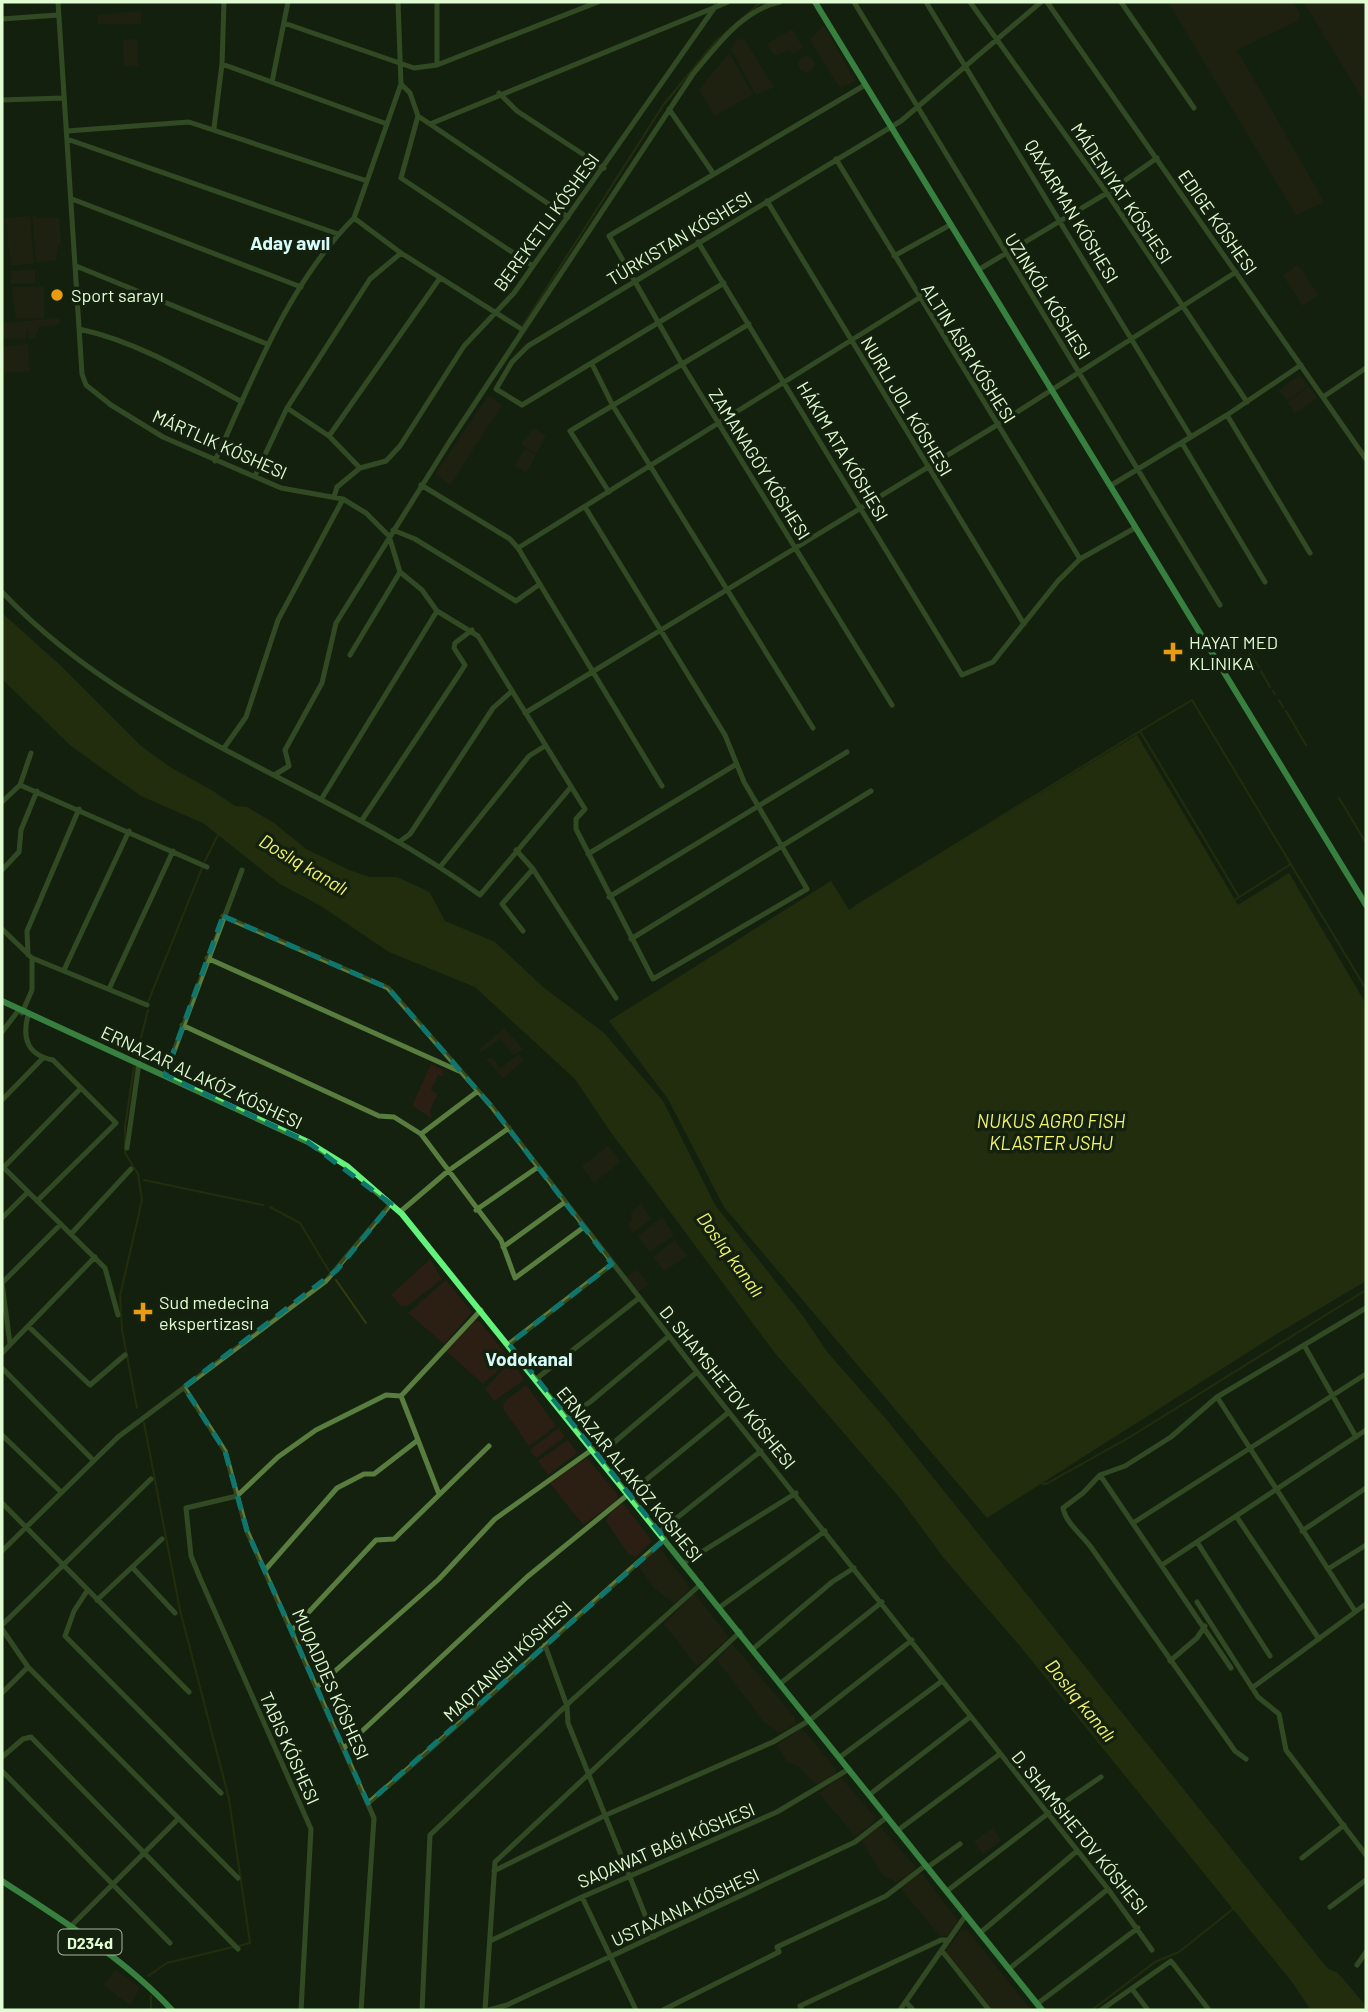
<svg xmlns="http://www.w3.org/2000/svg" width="1368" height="2012" viewBox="0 0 1368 2012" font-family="Barlow,sans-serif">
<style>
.green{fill:#2b1f13}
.water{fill:#343c0d}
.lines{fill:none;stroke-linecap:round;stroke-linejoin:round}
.stream{stroke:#343c0d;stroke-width:2}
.minor{stroke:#587d3e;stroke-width:5}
.major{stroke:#63f37b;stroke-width:6}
.marked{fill:none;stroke:#0f766e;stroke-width:5;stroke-dasharray:14 9;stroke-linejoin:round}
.poi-dot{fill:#e99c12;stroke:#14210f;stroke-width:2.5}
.labels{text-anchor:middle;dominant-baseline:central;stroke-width:7;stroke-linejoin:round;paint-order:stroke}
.shield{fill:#14210f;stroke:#a4ba98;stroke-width:2}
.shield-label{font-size:16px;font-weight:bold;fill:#e1fcd3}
.street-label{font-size:18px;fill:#e1fcd3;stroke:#14210f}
.poi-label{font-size:18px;fill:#e1fcd3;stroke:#14210f;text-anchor:start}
.neighbourhood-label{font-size:19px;font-weight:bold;fill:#d5fcf8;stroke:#14210f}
.water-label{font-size:19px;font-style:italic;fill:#f3f469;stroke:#14210f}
</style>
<rect width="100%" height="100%" fill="#14210f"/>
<path class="green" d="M1168,2h125l7,12 -1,6 -62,30 87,152 -28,13z
M1303,2h63v102l-55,-90z
M141,11v13h-43l-1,-9z
M822,27h3l30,54 -13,6 -4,-2 -28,-45z
M792,29l11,19 -10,5 -3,-4 -15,7 -8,-12z
M137,39l1,27h-14l-1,-26z
M744,39l30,48 -18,8 -25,-46 5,-9z
M729,53l24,41 -38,22 -16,-26z
M798 64a8 8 0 1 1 16 0a8 8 0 1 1-16 0Z
M32,215l7,3h20l2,27h-3l-2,15 -20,3z
M30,216l4,47 -23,3 -6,-48z
M1298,265l20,30 -15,11 -20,-31z
M35,270v13l-24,1 -1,-13z
M12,287h32v31l-28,1z
M60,318l-1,6 -20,3 -4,11 -6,1 -1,-11 -3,11 -23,-1v-15z
M28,344l2,27 -28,2v-26z
M1300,375l8,11 -21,15 -8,-11z
M1309,387l8,11 -22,15 -8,-11z
M488,396l14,9 -52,80 -15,-11z
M534,428l12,8 -10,18 -15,-10z
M525,449l11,6 -10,18 -11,-8z
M504,1028l19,21 -9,6 -14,-16 -19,13 -2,-2z
M519,1054l5,6 -21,18 -17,-19 6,-2 8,11z
M431,1064l16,8 -5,-1 2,6 -6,-2 -7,15 7,4 -8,16 2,8 -20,-12z
M608,1146l13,16 -27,21 -12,-17z
M641,1204l10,15 -18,14 -5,-7 4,-6 -1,-7z
M662,1217l12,18 -25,17 -11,-16z
M675,1240l12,16 -23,15 -11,-14z
M430,1259l12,20 -35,27h-6l-10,-11z
M637,1270l11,14 -10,8 -12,-15z
M446,1280l26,32 -28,32 -36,-31z
M474,1320l6,2 28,35 -1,5 -24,22 -37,-33z
M510,1362h3l11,18 -30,21 -9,-12z
M526,1385l30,41 -27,20 -26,-37 1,-7z
M559,1428l6,9 -29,21 -6,-7 2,-3z
M568,1440l9,13 -29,22 -10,-14z
M587,1458l31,37 -2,6 -33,24 -34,-43z
M623,1503l29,38 -16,16 -7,-2 -23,-34 6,-11z
M659,1547l31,41 -15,16 -21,-16 -17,-24z
M694,1593l33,42v4l-30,27 -33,-42z
M732,1644l63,74v6l-15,9 -16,-11 -47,-62z
M802,1728l34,41v5l-15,11c-15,-4 -16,-21 -33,-22l-11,-18z
M840,1777l35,40 -5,9 -15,10 -36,-43z
M879,1825l36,41 -2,6 -17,10 -13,-7 -22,-35z
M993,1828l8,12 -18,14 -9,-13z
M918,1873l5,2 35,46 -9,15h-9l-37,-45 -2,-3z
M961,1930l8,2 62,78h-38l-47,-58z
M115,1970l25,18 -10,17 -26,-19z"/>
<path class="water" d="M2,613l58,52 81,81 29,21 43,24 22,15 12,1 27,16 32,26 43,21 21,7h27l26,12 7,4 15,28 50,21 48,45 61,46 59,68 52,104 88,111 25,37 58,66 442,550 10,4 28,33v4h-55l-19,-28 -272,-336 -77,-89 -44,-60 -124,-144 -165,-222 -35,-52 -100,-92 -86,-35 -68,-46 -41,-22 -77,-61 -62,-27 -70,-50 -69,-67z
M1137,735l101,170 51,-32 77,131v277l-91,54 -288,183 -263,-311 -56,-108 -59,-78 222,-140 18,29z"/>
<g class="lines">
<path class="stream" d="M523,325l141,-221 52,-63 45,-39
M1250,654l9,13
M1261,671l9,16
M1273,691l2,3
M1279,700l4,7
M1286,711l20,34
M1140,731l52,-31 174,289
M1339,798l27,45
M205,861l13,-26
M1233,901l58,-37
M856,906l284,-175 99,166
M148,1002l54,-134
M137,1054l11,-44
M134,1067l-9,60v26l13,21 4,26 -22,96 2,34 15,78
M144,1180l119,25
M270,1207l30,16 29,48
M336,1280l30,43
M144,1423l36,187 49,189 21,144 -11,3
M1040,1483l6,1 84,-47 236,-147
M148,1976l19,-13 66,-16
M151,2010v-14
M1092,2010l63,-48 24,-10 54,-43"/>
<path class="minor" d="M58,2l24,372 4,11 25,20 52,32 118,51 62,11 23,14 23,23 11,36 22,18 15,21 41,25 107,173 -9,10v10l77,150 154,-90 -63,-107 -19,-47 -140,-228
M437,2v63
M854,2l366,603
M926,2l265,435
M970,2l137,191 140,209
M1047,2l319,457
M1121,2l73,106
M2,19l56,-4
M284,23l130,45 23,-3 161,-63
M222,64l165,60
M272,82l16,-80
M401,84l9,9 8,23
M865,85l-256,151 73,128 210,341
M499,93l18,18 87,57
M2,100l62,-2
M669,109l44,64
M418,116l-17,62 132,88
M418,116l150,101
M430,124l298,-122
M214,128l8,-64 2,-62
M67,131l122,-9 178,59
M67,139l271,95
M836,159l244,400
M72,199l229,88
M767,201l257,423
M354,218l47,35 122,77
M698,242l264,433 31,-13 65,-81 22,-22 55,-31
M894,256l56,-31
M76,266l191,78
M978,270l129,-77 50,-35
M724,283l-202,122 -26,-16 16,-27 16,-16 373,-225 140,-119
M79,329c57,12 112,45 163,73
M592,364l21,42 200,322
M1323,397l43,-29
M287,408l42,28 31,32
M1227,415l83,138
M329,436l111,-158
M1182,443l83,139
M215,461c38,-83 73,-177 139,-243l47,-134 -3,-82
M255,476l32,-68 83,-129 31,-26
M421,485l89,54 8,9 144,238
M1110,486l117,-71 74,-50
M609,492l-39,-61 179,-107
M334,497l3,-10 23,-19 26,-7 14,-15 64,-100 50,-53 201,-286
M393,530l22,9 101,62 24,-17
M518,548l401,-250
M2,592c132,140 325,191 478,303l91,-108
M350,655l50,-83
M525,713l472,-288 239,-153
M224,748l22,-31 32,-97 65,-121
M276,774l13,-8 -4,-16 37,-67 14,-60 114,-182 243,-367c23,-27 50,-65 87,-72
M20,785l187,82
M322,798l115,-187
M2,802l18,-17 11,-32
M362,820l96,-144 7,-11 -11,-17 1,-5 17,-13
M399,842l11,-8 83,-126 19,-17
M516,850l17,19 83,129
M588,854l147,-89
M440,867l89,-111 16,-10
M2,870l17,-18 2,-22 16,-39
M609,897l238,-145
M223,916l165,72 104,119 205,265 411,517 44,61
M2,929l30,29 115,47
M523,931l-21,-27 31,-35
M631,939l240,-148
M28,955l-1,-24 52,-122
M207,958l252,113
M64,970l65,-139
M109,989l64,-138
M22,1013l10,-23v-32
M28,1015c-6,23 -1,40 25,45l63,63 -79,78
M182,1025l197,91 15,1 27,17 80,106 14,38 69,-51
M2,1032l16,-21
M165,1075l77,-205
M2,1100l41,-42
M421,1134l57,-43
M127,1148l12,-85
M2,1166l103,102 13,47
M3,1168l78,-80
M476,1210l62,-43
M400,1212l48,-41 61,-43
M2,1218l26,-26
M71,1234l60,-65
M503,1247l62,-45
M2,1283l59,-59
M2,1283l8,61
M28,1326l62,59 35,-30
M509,1344l103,-80
M1304,1345l52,92
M2,1353l93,-96
M2,1368l91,92
M536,1379l103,-81
M184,1387l41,64 22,80 127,287 -13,192
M401,1396l38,98
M1217,1397l138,214
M567,1417l23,-15 79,-66
M2,1435l59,57
M598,1456l99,-84
M1100,1475l131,193
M2,1503l187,189
M1236,1516l83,123
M1133,1523l233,-149
M1302,1531l64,-43
M659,1532l102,-81
M1197,1542l73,114
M2,1551l116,-114 208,-156 65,-77
M684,1563l112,-70
M1162,1565l204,-135
M132,1567l43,46
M1328,1569l38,-24
M265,1570l72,-82 27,-14h10l44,-34
M87,1591l-13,20 -9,25 156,157
M97,1600l65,-61
M1197,1602l61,95 21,17 7,36 80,105
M720,1607l105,-76
M2,1625l149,-146
M2,1629l26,38 210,211
M292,1630l84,-90 18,-1 95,-93
M545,1645l22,61 1,17 86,214
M753,1649l79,-67 22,-14
M1170,1661l27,-23 8,-12
M781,1683l101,-81
M317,1687l122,-108 56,-60 98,-70
M1252,1688l114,-84
M2,1693l26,-26
M344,1748l183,-171 202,-165
M2,1757l21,-18 8,-2 207,212
M840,1757l102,-76
M1246,1759l-11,-8c-48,-67 -95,-134 -142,-201 -10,-15 -27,-26 -30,-42l20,-15 17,-18 25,-9 46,-29 46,-40 149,-89
M2,1771l168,172
M869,1795l101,-78
M368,1803c101,-85 196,-177 297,-264
M897,1831l103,-77
M1302,1858l42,-33
M928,1867l32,-23
M494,1871l112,-56 167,-73 37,-22 102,-80
M947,1891l99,-76 55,-38
M582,1897l54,113
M1330,1907l36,-27
M69,1928l109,-109
M980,1933l97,-82
M490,1941l92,-44 195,-85 72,-43
M942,1951l47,59
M1357,1965l9,-13
M1009,1969l99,-80
M1132,1989l16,21
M906,2002l7,8
M1037,2004l101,-76
M301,2010l10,-181 -111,-251 -9,-22 -5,-48 51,-12 41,-39 38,-27 70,-35 15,1 80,-86
M422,2010l8,-175 142,-135 129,-116
M485,2010l10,-148 245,-230
M489,2010l18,-5 348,-163 32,-25
M663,2010l116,-58 -2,-5 109,-51 40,-31
M802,2010l-2,-4 141,-66h8
M900,2010l66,-95
M1101,2010l70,-49 38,49"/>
<path class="major" d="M815,2l551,903
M2,1001l306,141 39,24 55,48 640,796
M2,1881c58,38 123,78 170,129"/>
</g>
<path d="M0 0H1368V2012H0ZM223,916l165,72 104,119 120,157 -103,80 156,195 -297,264 -121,-272 -22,-80 -41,-64 153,-117 54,-66 -83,-62 -143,-67z" fill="#14210f" fill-opacity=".55" fill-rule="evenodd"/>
<path class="marked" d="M223,916l165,72 104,119 120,157 -103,80 156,195 -297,264 -121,-272 -22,-80 -41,-64 153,-117 54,-66 -83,-62 -143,-67z"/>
<g class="poi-dot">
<circle cx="57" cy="295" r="7"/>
<path d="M1169.5 641.5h7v7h7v7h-7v7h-7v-7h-7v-7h7z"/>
<path d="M139.5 1301.5h7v7h7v7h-7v7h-7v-7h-7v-7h7z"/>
</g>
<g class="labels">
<rect class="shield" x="58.5" y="1929.5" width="63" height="25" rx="5"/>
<g class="shield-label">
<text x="90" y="1942">D234d</text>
</g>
<g class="street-label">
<text transform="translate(1122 193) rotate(56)">MÁDENIYAT KÓSHESI</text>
<text transform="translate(1072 211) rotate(59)">QAXARMAN KÓSHESI</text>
<text transform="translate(546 222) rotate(-54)">BEREKETLI KÓSHESI</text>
<text transform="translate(1218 222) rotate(55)">EDIGE KÓSHESI</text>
<text transform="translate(679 238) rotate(-31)">TÚRKISTAN KÓSHESI</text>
<text transform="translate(1048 296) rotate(58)">UZINKÓL KÓSHESI</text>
<text transform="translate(969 353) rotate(58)">ALTIN ÁSIR KÓSHESI</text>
<text transform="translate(907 406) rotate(59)">NURLI JOL KÓSHESI</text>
<text transform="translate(220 444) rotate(24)">MÁRTLIK KÓSHESI</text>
<text transform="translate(843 451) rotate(59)">HÁKIM ATA KÓSHESI</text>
<text transform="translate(760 464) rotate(58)">ZAMANAGÓY KÓSHESI</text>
<text transform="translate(202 1077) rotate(25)">ERNAZAR ALAKÓZ KÓSHESI</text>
<text transform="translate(728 1387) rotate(51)">D. SHAMSHETOV KÓSHESI</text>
<text transform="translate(630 1474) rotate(51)">ERNAZAR ALAKÓZ KÓSHESI</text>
<text transform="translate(507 1661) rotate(-43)">MAQTANISH KÓSHESI</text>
<text transform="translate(331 1684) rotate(66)">MUQADDES KÓSHESI</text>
<text transform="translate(290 1748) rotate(66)">TABIS KÓSHESI</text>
<text transform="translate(1080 1832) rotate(51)">D. SHAMSHETOV KÓSHESI</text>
<text transform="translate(666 1845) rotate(-23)">SAQAWAT BAǴI KÓSHESI</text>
<text transform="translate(685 1907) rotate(-25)">USTAXANA KÓSHESI</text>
</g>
<g class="poi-label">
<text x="71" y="295">Sport sarayı</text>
<text x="1189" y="642">HAYAT MED<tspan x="1189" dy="21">KLINIKA</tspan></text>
<text x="159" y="1302">Sud medecina<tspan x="159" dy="21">ekspertizası</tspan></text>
</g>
<g class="neighbourhood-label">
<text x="290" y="242">Aday awıl</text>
<text x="529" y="1358">Vodokanal</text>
</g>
<g class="water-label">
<text transform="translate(304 864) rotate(31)">Doslıq kanalı</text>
<text x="1051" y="1120">NUKUS AGRO FISH<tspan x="1051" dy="22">KLASTER JSHJ</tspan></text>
<text transform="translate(731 1254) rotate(54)">Doslıq kanalı</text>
<text transform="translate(1081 1700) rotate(51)">Doslıq kanalı</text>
</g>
</g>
<rect width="1368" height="2012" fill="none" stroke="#e1fcd3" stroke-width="7"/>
</svg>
